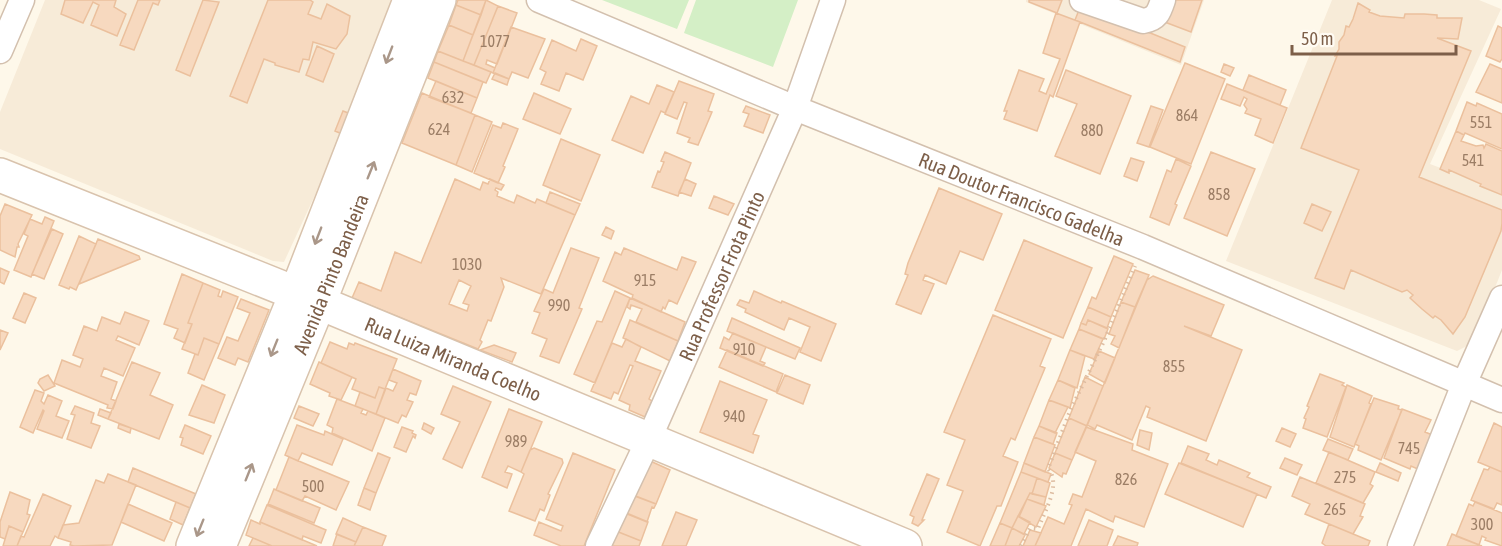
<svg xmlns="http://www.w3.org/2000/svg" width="1502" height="546" viewBox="0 0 1502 546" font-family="'Asap Condensed',sans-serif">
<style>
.residential{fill:#f7ebd8}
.green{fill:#d4efc6}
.building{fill:#f7d9bf;stroke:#ebc09d;stroke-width:1.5;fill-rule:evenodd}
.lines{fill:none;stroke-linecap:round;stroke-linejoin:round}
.street-casing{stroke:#d3c0ae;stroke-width:27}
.secondary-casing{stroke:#d9c3ad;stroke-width:36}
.path{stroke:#ddbca1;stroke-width:4;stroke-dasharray:1.5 4.5;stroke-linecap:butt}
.street{stroke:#fff;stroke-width:24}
.secondary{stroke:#fff;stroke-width:33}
.oneway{stroke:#aa9789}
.labels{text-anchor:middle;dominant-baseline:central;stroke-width:6;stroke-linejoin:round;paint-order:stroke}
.number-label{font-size:16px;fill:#9c7e66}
.street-label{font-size:20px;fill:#7d5f49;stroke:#fffbf3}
</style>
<rect width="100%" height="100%" fill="#fef8ea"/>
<path class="residential" d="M45,0h350l-54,139 -57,123 -11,-1 -273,-112v-37z
M1026,0h178l-23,65 -155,-63z
M1332,0h147l22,9 -71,155 72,27v79l-29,73 -16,8 -231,-90z"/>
<path class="green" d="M602,0h87l-12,29z
M696,0h102l-25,67 -89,-34z"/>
<path class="building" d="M65,0h51l-2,7 12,7 -9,22 -26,-11 8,-20 -6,-3 -10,21 -22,-9z
M138,0h22l-2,5 -5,-2 -19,47 -14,-5z
M203,0l16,2 -29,74 -14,-6z
M268,0h42l3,2 -5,12 13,5 6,-15 23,12 -3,18 -11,15 -23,-7 -4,18 -6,-1 -4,13 -24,-7v-2l-11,-4 -17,44 -17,-7z
M458,0h28l-5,15 -25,-10z
M486,0l12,6 -24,59 -11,-4z
M1029,0h33l-5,13 -28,-11z
M1169,0h33l-11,32 -29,-11z
M1358,3l12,7 -1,2 11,4 24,2 1,-4h19l13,1v3h25l-4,21 -21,-1 34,13 -52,126 83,33v13l-1,8 -36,86 -12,17 -12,-14 -6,-4 -2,2 -11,-9 -12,-11 3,-3 -6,-5 -5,2 -51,-22 -7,19 -29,-11 44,-108 -58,-22 36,-92h-2l4,-7v-7l5,-7 2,-9 3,1 4,-8z
M456,5l25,10 -8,20 -24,-10z
M1081,5l104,42 -5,15 -105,-42z
M498,6l19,7 -20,51 -10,-4 -1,4 9,4 -2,5 -19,-8z
M1056,13l24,9 -27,75 -3,-2 -13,36 -33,-12 3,-8h-3l15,-41 25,9 -5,12 7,3 14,-35 -17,-6z
M449,25l24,10 -10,26 -25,-10z
M1498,26l4,2v31l-2,3 -14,-6z
M511,27l34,12 -17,39 -16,-6 -3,7 -16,-6z
M581,39l16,7 -14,34 -17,-7 -7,18 -18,-7 5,-12 -6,-3 12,-29 24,11z
M317,46l17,8 -11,28 -17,-7z
M438,51l53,21 -5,11 -52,-21z
M434,62l49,20 -6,16 -49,-20z
M1185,63l40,16 -34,85 -41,-17z
M1224,64l10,4 -4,8 -9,-4z
M1490,64l12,5v34l-26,-11z
M1066,70l65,26 -31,78 -45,-18 22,-52 -21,-8z
M495,73l14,6 -2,6 -15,-6z
M1249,75l37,15 -6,15 -37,-15z
M436,81l41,17 -6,15 -42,-16z
M679,81l35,13 -6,17 4,1 -14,33 -10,-3 2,-4 -13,-5 10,-30 -3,-1 -7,17 -12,-5z
M1227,84l60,24 -14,35 -18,-8 6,-16 -16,-6 2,-4 -3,-4 3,-6 -3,-2 -4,9 -19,-7z
M657,85l17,7 -9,21 -4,-2 -18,42 -31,-13 19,-44 18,8z
M422,93l53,22 -19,50 -54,-22z
M534,93l37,16 -11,25 -37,-15z
M1467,102l9,4 1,-3 25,11v35l-37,-16 -1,2 -8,-4z
M746,106l24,9 -7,18 -19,-7 5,-12 -6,-2z
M1151,106l12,4 -14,37 -12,-4z
M343,111l8,3 -9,20 -7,-3z
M475,115l17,7 -20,50 -16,-7z
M503,123l15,6 -15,37 2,1 -7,16 -24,-10 19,-48 8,3z
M1456,131l8,4 -3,6 15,5 7,-1 1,3 2,-4 16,7v44l-22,-9 1,-2 -32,-14v3l-9,-4z
M561,139l39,16 -19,46 -38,-16z
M665,152l26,11 -13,33 -26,-9 6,-16 2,1 4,-10 -3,-1z
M1211,152l44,17 -28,67 -43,-18z
M1131,158l13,4 -7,19 -13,-5z
M1176,159l15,7 -16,38 2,1 -8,20 -19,-8 17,-47 4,2z
M455,179l25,11 3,-8 5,2 2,-5 14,6 -3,5 -5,-2 -1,2 3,2 -1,4 17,7 3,-8 18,8 2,-4 38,16 -34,79 -40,-16 3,9 -13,34 -3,-1 -8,20 2,2 -4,7 -126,-51 7,-16 22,9 14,-39 26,11zM459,280l12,6 -8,17 6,2 -2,6 -18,-7z
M685,179l11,5 -5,12 -12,-4z
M939,188l63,26 -19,46 -23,-9 -14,33 -21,-9 -2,5 11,4 -13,30 -25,-10 12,-29 -3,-1 3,-11z
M550,192l30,12 -5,11 -29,-12z
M714,196l20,8 -6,11 -19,-7z
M5,204l27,11 -14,29 1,3h-2l-2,10 -15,-7v-34z
M1312,204l19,8 -9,19 -18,-8z
M45,217l9,4 -23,56 -17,-7 14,-34 -4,-2 6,-15 12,5z
M606,227l8,4 -3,8 -9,-4z
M52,229l11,5 -19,45 -12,-5z
M79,236l17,8 -20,46 -6,-3 -1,2 -10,-4z
M98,239l41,17 1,3 -61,25z
M1024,240l68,28 -29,70 -68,-28z
M571,248l28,10 -20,50 3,1 -23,54 -19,-7 7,-17 -15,-6 8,-20 -6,-2 10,-22 9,4z
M624,248l53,22 5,-13 14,5 -19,42 -8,-4 -4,9 -2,-2 -2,5 -29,-14 1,-3 -30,-14 12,-29 6,3z
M1114,256l19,8 -22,53 -23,-10 4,-10 4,2z
M0,268l9,4 -5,12 -4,-2z
M1135,270l14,5 -14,32 -14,-5z
M182,274l21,9 -15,40 4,1 -7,19 -11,-5 4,-9 -14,-5z
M1153,276l71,29 -13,31 -27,-10 58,24 -36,91 -59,-24 3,-9 -4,-2 -14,34 -35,-15 -2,4 -8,-4 60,-145z
M203,283l17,7 -2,6 3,1 2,-6 15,6 -19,47 -15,-6 -6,17 -16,-6 10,-25 -4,-1z
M615,291l15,7 -35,85 -21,-9 23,-53 5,1z
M754,291l27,12 1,-2 54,23 -15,37 -21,-9 10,-25 -21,-9 -5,12 -39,-18 1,-3 -9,-4 3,-5 9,3z
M24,293l12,5 -11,25 -12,-5z
M630,298l55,24 -7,19 -42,-19 6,-13 -11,-4 -1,4 -3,-2z
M241,299l28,11 -21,52 -10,-4 -3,7 -17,-7 9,-21 11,4 12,-28 -13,-5z
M1121,302l14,5 -16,41 -8,-4 4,-8 -6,-2z
M1088,307l23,10 -4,11 -19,-8 -2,5 -5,-2z
M125,312l24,9 -10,24 -21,-9 -2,4 19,8 -12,28 -19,-8 -3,8 16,6 -6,17 5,2 -3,8 -6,-1 1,-3 -54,-22 8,-23 18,7 3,-8 -10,-4 11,-29 13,5 5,-14 18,7z
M993,315l58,24 -11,27 5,2 -30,72 -4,-2 -8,18 15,6 -17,44h-4l-17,40 -33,-14 16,-41 -16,-6 18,-45 -21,-8z
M732,318l68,30 -5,11 -68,-28z
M630,320l48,21 -8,20 -47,-23z
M1088,320l20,9 -4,10 -25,-10 2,-6 5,2z
M1079,329l24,10 -9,20 -24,-9z
M0,330l8,3 -8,17z
M733,333l33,14 -6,14 5,2 -2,3 -43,-18 4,-11 5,3z
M204,338l15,6 -15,36 -16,-7 7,-19 3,1z
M626,339l15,8 -6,14 26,10 -12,28 3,2 -7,16 -16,-7 1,-5 -11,-5 14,-34 -3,-1 -12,29 -4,-2 -3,7 -20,-8 21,-48 10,4z
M330,342l17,7 2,-6 5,2 1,-2 42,16 -12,30 -6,-2 -4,11 -23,-9 4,-10 -35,-16z
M494,345l22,8 -4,9 -32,-12z
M727,350l56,24 -7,18 -57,-25z
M1070,350l15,6 -8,32 -19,-8z
M1099,351l16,7 -10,25 -16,-9z
M132,362l28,11 -10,22 23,10 -14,34 -51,-20z
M319,362l33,15 -11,23 -12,-4 1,-3 -20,-9z
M393,369l28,12 -5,14 -6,-2 -3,7 6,2 -7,15 -4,-2 -4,8 -22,-9 10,-26 7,3 4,-8 -8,-3z
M1320,374l24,9 -2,2 4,2 -19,50 -24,-9 3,-9 -2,-1 5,-11 -2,-1z
M48,375l7,11 -11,5 -6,-8 2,-4z
M785,375l25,10 -7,19 -26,-11z
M1085,377l18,9 -16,40 -18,-8z
M1058,380l17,8 -5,20 -21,-8z
M720,381l47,19 -14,34 6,2 -6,17 -53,-21z
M202,385l23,10 -11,28 -25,-8z
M1347,385l25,11 -3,7 2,1 -17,43 -24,-10z
M453,386l38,16 -29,66 -19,-9 17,-37 -19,-8z
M379,387l6,2 -9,25 -21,-8 5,-14 15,6z
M35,390l9,3 -3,8 3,3 4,-9 14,6 -6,15 13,5 -7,17 -25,-9 7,-18 -1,-1 -10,23 -13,-6z
M1374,398l25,8 -1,3 4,1 -21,50 -23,-10 1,-4 -4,-2z
M337,399l26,10 -2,4 5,2 2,-4 17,7 -13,33 -40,-18 1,-5 -6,-3z
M1049,400l19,7 -13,26 -16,-7z
M75,406l19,7 -3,10 9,3 -9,22 -24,-9 8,-24 -4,-1z
M299,406l20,8 -6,12 -19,-8z
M100,409l11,4 -3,6 -10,-4z
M509,409l33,13 -21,50 -13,-6 -3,6 7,2 -5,14 -25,-11z
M1402,409l29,11 -6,12 10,4 -15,34 -9,-4 -1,3 -26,-11z
M1069,418l18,8 -15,34 -17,-7z
M424,423l10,5 -3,6 -9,-5z
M1494,423l8,4v45l-24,-10z
M119,424l12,4 -1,5 -12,-5z
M185,425l26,11 -8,18 -22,-9 2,-7 -3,-1z
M297,425l27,10 1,-4 18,8 -11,26 -30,-12 -4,8 -13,-6z
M1039,426l18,7 -4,11 -19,-7z
M402,427l11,4 -1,2 4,2 -1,3 -2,-2 -7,16 -12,-5z
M1086,427l47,17 -1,6 36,14 -24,63 -29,-11 -2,6 -27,-13 -15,37h-36l13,-29 16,7 8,-19 -3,-1 4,-10 9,3 14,-36 -21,-9z
M1282,428l14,6 -6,13 -14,-6z
M1140,430l12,3 -3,17 -12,-5z
M1034,437l21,8 -10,27 -21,-9z
M1328,439l25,10 -5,11 -25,-10z
M1188,446l21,8 -3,6 11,5 2,-5 31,13 -3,4 24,10 -5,11 -85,-35z
M534,448l28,11 1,4 -15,31 2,1 -6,16 -4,-2 -5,12 -26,-10 15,-37 -3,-2 9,-22z
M1329,452l46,20 -5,12 3,2 -10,17 -47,-20z
M378,453l12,5 -14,35 -12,-5z
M573,453l42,17 -31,76h-23l-27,-11 5,-13 22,9 2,-5 -17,-7z
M1055,453l17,7 -6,14 -3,-1 -1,4 -13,-9z
M289,457l60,25 -13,28 -31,-14 -3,5 -26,-11z
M1285,458l17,7 -5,10 -17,-7z
M648,460l22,10 -14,34 -24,-9z
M1024,463l27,11 -3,8 -27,-10z
M1179,463l78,31 -14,33 -78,-33z
M1380,463l21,10 -3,8 -22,-9z
M1490,467l12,5v33l-5,-2 -3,6 -23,-9 13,-31 4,1z
M133,468l63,26 -6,14 -62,-26z
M1021,472l16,6 -5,16 -2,-1 -18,35 -12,-5z
M108,474l28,11 -24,60 -38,1 -4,-1 1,-3 -13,-4 5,-13 16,-2 17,-43 8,3z
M927,474l12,5 -17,41h2l-6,6 -6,-3 2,-6 -4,-2z
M1300,477l65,27 -5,12 3,1 -10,17 -48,-20 5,-10 -18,-8z
M1037,478l13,5 -4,14 -14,-3z
M364,488l12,5 -6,17 -12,-5z
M274,489l46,19 -6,15 -46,-19z
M10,492l20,8 -3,14 3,1 -7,17 -14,-6 -4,13 -5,-2v-15z
M628,493l28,11 -2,4 -2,-1 -5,15 -27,-11z
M1030,493l16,4 -2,8 -17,-6z
M43,494l28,12 -13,32 -3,-2 -5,10h-33l4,-10 3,1z
M1027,499l19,7 -10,21 -17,-10z
M176,502l14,6 -7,17 -13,-6z
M1475,502l27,11v33l-17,-6 1,-2 -4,-2 -3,9 -23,-9 13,-32 4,2z
M128,504l44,19 -8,18 -43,-19z
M267,505l59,25 -5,13 -18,-7 -1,4 -42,-18z
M624,512l24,10 -7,19 -25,-10z
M676,512l21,8 -11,26h-24z
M1018,516l12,6 -6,12 -12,-6z
M343,518l20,9 -7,15 -20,-8z
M251,520l9,4v-2l57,24h-45l-26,-11z
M1089,520l24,10 -6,16h-29z
M1000,523l12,5 -7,18h-15z
M1329,524l41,17 -2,5h-42l-4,-3z
M9,526l14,6 -6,14h-14z
M363,527l23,9 -4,10h-28z
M1012,528l13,7 -6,11h-14z
M1030,530l11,3 -6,13h-12z
M616,531l25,10 -2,5h-30z
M337,534l19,8 -2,4h-21z
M1452,534l30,12h-35z
M1118,536l20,7 -1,3h-24z
M253,538l19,8h-23z"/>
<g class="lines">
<g class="street-casing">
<g id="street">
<path id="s1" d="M539,0l256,108 348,139 359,153"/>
<path d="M1082,0l61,21c14,-2 16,-9 20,-21"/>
<path d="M0,51l22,-51"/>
<path id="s2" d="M598,546l51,-107 146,-331 38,-108"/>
<path d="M1400,546l64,-162 38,-86"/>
</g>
</g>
<g class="secondary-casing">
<g id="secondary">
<path id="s3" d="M0,175l325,130 580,241"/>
<path d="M193,546l103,-252 114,-294"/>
<path id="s4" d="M219,546l97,-236 123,-310"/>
</g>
</g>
<path class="path" d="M1021,546l9,-18 8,1c6,-17 24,-45 10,-60l22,-58 35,-72 30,-73"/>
<use href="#street" class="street"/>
<use href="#secondary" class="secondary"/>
</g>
<defs><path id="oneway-shaft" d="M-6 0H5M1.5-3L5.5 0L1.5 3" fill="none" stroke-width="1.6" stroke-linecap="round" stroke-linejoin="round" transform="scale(1.5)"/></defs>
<g class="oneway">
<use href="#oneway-shaft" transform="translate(389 55) rotate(111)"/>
<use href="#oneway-shaft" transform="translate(371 170) rotate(-68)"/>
<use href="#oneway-shaft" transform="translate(318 236) rotate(111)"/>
<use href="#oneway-shaft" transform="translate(274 348) rotate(112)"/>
<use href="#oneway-shaft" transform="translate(249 472) rotate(-68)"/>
<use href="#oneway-shaft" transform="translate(200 528) rotate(112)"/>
</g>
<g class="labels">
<g class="number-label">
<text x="495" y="41">1077</text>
<text x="453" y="97">632</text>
<text x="1187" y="115">864</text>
<text x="1481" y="122">551</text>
<text x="439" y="129">624</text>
<text x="1092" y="130">880</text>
<text x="1473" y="160">541</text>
<text x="1219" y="194">858</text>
<text x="467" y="264">1030</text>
<text x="645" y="280">915</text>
<text x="559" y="305">990</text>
<text x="744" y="349">910</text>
<text x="1174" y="366">855</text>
<text x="734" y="416">940</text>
<text x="516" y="441">989</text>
<text x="1409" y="448">745</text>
<text x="1345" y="477">275</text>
<text x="1126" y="479">826</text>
<text x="313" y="486">500</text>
<text x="1335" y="509">265</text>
<text x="1482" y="524">300</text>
</g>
<g class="street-label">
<text stroke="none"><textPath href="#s1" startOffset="522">Rua Doutor Francisco Gadelha</textPath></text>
<text stroke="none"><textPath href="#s4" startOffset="294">Avenida Pinto Bandeira</textPath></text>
<text stroke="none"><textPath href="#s2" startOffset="297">Rua Professor Frota Pinto</textPath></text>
<text stroke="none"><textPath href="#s3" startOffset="489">Rua Luiza Miranda Coelho</textPath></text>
</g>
</g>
<path d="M1292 45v9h164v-9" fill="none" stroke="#7d5f49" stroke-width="3"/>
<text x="1301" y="45" font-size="18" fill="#7d5f49" stroke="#fffbf3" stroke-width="4.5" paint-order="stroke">50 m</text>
</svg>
